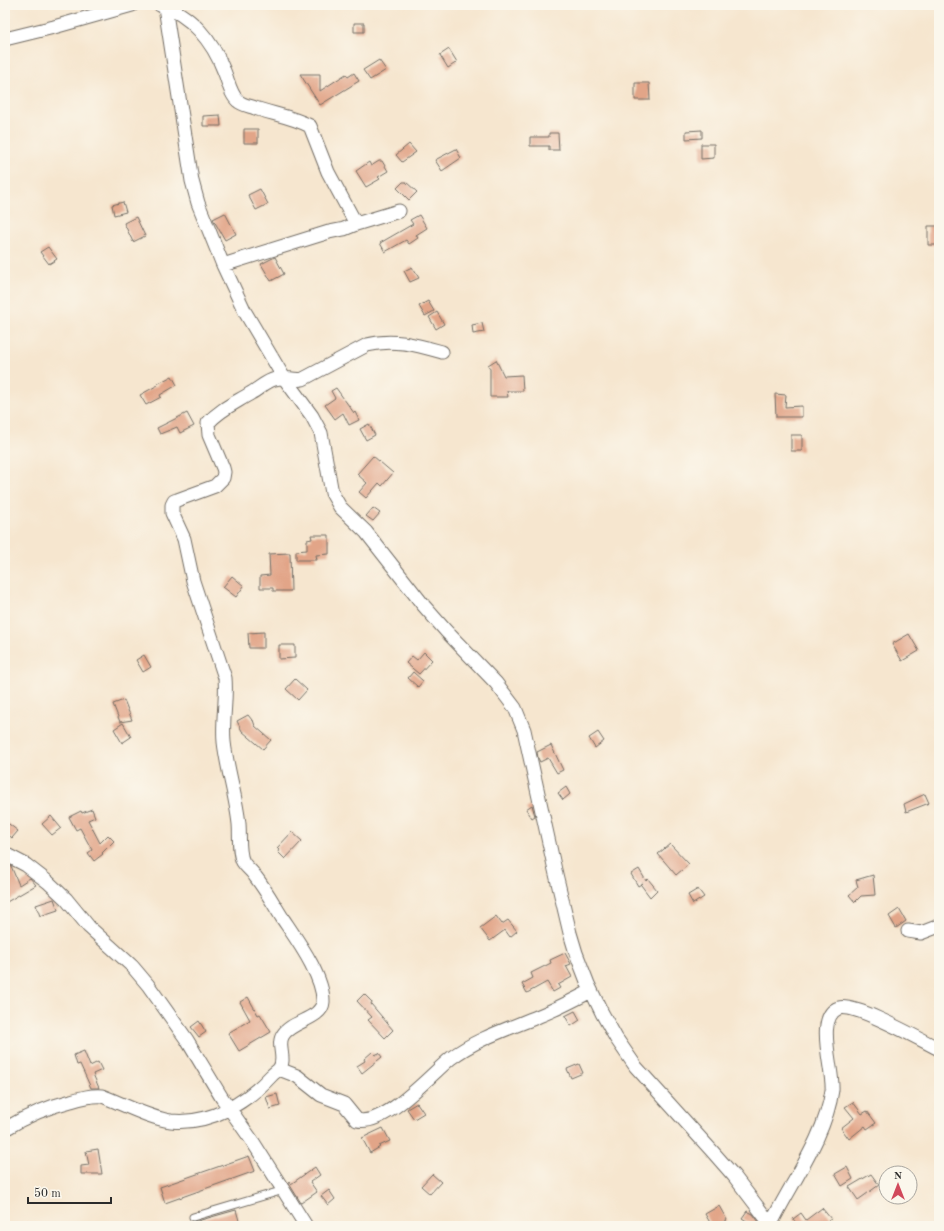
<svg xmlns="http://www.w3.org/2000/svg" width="944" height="1231" viewBox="0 0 944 1231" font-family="'Old Standard TT',serif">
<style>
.building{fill:#e2a588}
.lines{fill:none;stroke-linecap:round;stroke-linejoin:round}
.service-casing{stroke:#726c64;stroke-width:9}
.minor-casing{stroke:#726c64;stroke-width:15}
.service{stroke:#fff;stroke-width:7}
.minor{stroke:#fff;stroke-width:13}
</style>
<rect width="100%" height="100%" fill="#fbf7ec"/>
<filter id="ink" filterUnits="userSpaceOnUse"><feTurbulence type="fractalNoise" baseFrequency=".025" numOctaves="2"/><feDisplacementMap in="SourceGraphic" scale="8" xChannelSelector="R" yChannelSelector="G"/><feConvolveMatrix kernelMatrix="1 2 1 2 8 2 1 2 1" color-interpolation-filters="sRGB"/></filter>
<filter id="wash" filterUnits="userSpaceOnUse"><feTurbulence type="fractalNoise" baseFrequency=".012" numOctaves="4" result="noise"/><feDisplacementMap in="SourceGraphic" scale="16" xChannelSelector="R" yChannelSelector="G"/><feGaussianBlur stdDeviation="0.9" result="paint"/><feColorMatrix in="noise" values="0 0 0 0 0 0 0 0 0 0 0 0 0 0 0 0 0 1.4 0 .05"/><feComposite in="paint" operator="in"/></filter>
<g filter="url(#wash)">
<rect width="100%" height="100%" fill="#f6e6cf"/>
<g id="blocks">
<path class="building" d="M354,23h10v9h-10z
M449,49l8,13 -9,6 -8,-13z
M379,60l7,10 -16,10 -7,-10z
M354,73l5,8 -39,24 -20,-31h20v17l26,-17 2,3z
M635,83h14l1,17h-15z
M220,115l1,11h-18v-10z
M244,129h14v14h-14z
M702,130v8l-16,1v-8z
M549,133h9l1,17h-10v-4h-19v-9h19z
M409,144l7,8 -14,10 -6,-7z
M701,144h13v14l-13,1z
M456,149l5,9 -19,13 -7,-11z
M379,161h3l6,10 -10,6 2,2 -14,8 -10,-16 13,-9 2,4z
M403,182h3l11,10 -8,8 -12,-12z
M260,189l8,15 -12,6 -8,-15z
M123,202l3,10 -12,3 -2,-10z
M225,213l11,21 -11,6 -12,-21z
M419,215l8,13 -11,7 2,3 -9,6 -3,-4 -21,12 -5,-9 33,-19 -3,-4z
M136,217l9,19 -12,6 -9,-19z
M928,226h11v19h-11z
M48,247l9,12 -8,5 -9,-12z
M275,257l9,17 -13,7 -10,-17z
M412,267l7,11 -9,4 -6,-11z
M428,301l6,10 -9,5 -6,-10z
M437,312l7,12 -8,5 -7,-12z
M482,323l2,9 -11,2 -1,-9z
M496,360l8,16 18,-1 1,16h-16l1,6h-18v-28l-2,-4z
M172,376l5,9 -17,10 1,2 -15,8 -6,-10 18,-10 -1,-1z
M336,388l18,25 1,-1 4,8 -10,5 -6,-12 -8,6 -10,-14 10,-7 -4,-7z
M775,394l11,1 -1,12 17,-1v11h-26z
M187,413l7,13 -14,7 -3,-6 -17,7 -3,-6z
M369,424l6,11 -9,5 -6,-11z
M791,435h11v16h-11z
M373,456l20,17 -11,13 -3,-3 -13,15 -7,-6 8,-9 -10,-9z
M373,508l7,5 -7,8 -7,-5z
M311,535h18v19l-13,1 1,5h-21v-9l11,-1v-10l5,-1z
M290,553l1,38h-18v-3h-13v-12l10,-1 -1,-21z
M232,576l12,10 -8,11 -13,-10z
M264,632v16h-15l-1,-15z
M909,634l10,17 -17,10 -10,-17z
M279,645h16v13l-16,1z
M424,652l8,8 -13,14 -13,-11 6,-7 5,4z
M144,655l7,12 -8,5 -7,-12z
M413,672l10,9 -5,6 -10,-9z
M295,679l12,11 -9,10 -12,-11z
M124,700l8,20 -12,2 -7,-18z
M248,715l4,5h1l2,6 16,14 -8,9 -21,-18 -5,-10z
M123,723l8,14 -9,6 -8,-14z
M598,732l6,9 -9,7 -6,-10z
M551,745l12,25 -6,3 -9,-15 -8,4 -2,-4 -1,-6z
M566,787l4,7 -7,6 -5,-7z
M925,794l4,9 -23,9 -2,-8z
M532,805l3,11 -3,2 -6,-9z
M92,809l3,8 -7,3 12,23 8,-8 6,6 -12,12 1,1 -9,7 -6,-8 4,-3 -12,-22 -4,2 -7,-13 12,-6 1,2z
M51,816l10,12 -9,7 -10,-11z
M5,821l13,10 -6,7 -7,-6z
M292,832l10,9 -17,18 -7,-7 1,-2 -2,-2z
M670,844l19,20 -13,11 -18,-21z
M5,863l6,3 8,19 11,-7 6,7 -31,18z
M639,869l7,12 2,-2 9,11 -7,7 -9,-12 2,-2 -5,3 -7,-12z
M873,875l2,20 -14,1 -6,6 -6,-7 9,-8 -2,-7z
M698,889l6,8 -11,7 -5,-9z
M54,899l4,11 -18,6 -4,-11z
M899,909l7,12 -10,7 -7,-12z
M496,916l6,8 6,-4 9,11 -7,6 -5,-7 -15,11 -10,-13z
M565,953l6,11 -5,2 6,11 -14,8 2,3 -7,4 -6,-10 -20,11 -5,-9 11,-6 -2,-5 20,-10 -1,-3z
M364,994l8,8 -1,2 22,26 -8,8 -17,-18 4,-3 -15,-16z
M248,997l10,18 2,-1 11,18 -32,19 -11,-18 22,-13 -10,-18z
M575,1011l5,9 -9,6 -6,-10z
M199,1021l7,11 -7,5 -8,-10z
M84,1051l6,15 8,-4 4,8 -9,4 6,14h-8l-11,-24 -3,1 -3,-10z
M372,1052l3,3 4,-2 3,4 -20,16 -5,-7 8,-5 -1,-2z
M579,1064l4,9 -12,5 -4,-9z
M277,1094l3,12 -10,3 -4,-12z
M853,1102l9,12 5,-3 9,12 -9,6 -2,-3 -16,13 -8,-11 13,-10 -9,-11z
M417,1103l7,10 -10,6 -7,-10z
M383,1128l7,13 -11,5 1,1 -10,6 -8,-15z
M98,1149l4,25h-21v-8l8,-1 -3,-14z
M249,1156l6,15 -90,32 -5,-16z
M315,1167l5,8 -10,7 7,10 -16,11 -13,-21 1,-1 2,3z
M847,1167l6,12 -11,7 -7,-12z
M432,1174l9,8 -11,12 -9,-8z
M871,1174l8,11 -21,15 -9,-13z
M329,1190l6,9 -7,6 -7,-9z
M719,1206l8,14 -10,6h-5l-7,-12z
M822,1208l9,11 -3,2 4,5h-34l-5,-7 8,-6 5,7z
M236,1210l4,14 -9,2h-39l-1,-4h3z
M747,1211l6,3 9,12h-8l-12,-8z"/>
</g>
</g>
<g filter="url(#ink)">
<use href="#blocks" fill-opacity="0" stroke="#726c64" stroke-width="1"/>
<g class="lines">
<g class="service-casing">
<path id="service" d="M193,1217l91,-27"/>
</g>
<g class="minor-casing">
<path id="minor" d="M160,5c31,9 53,37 64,66 4,9 6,23 14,30 4,4 12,5 17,7 18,6 38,9 55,18l18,46 28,52
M165,7l27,174 6,22 25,62 22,47 39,66 28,38 9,17 11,60 8,14 26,25 58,74 22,25 50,52 19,25 9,22 31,140 15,63 6,20 12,31 14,29 14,25 20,29 76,84 22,25 38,50
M5,39l49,-12 78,-22
M223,265l106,-33 15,-3 12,-5 43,-13
M5,854l21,11 22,17 18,17 23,28 43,39 16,19 39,55 35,58 31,44 53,84
M908,931l13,2 18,-7
M279,1069l18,7 24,19 23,9 13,16c28,7 73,-45 94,-62 27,-20 57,-29 88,-42 18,-7 35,-16 52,-25
M5,1129c21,-13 42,-22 66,-28 10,-3 20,-6 31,-5 21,8 47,22 69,25 39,4 75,-18 101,-46 2,-2 5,-4 7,-6 8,-10 -3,-24 4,-34 8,-14 39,-16 40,-33 1,-25 -26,-62 -40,-83 -9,-14 -17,-29 -28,-43 -3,-5 -9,-9 -12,-14 -5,-9 -3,-28 -4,-38 -3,-28 -12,-55 -15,-82 -2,-22 3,-43 1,-64l-32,-97 -9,-42 -12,-26v-8l2,-4 3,-1 38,-14 8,-8 1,-6 -1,-4 -14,-33 -1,-12c12,-14 29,-21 43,-30 8,-4 15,-12 24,-14 10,-3 18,2 28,0l64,-34c26,-7 50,0 75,7
M771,1224c20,-41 55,-88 61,-134 2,-19 -18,-74 7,-82 17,-5 82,32 100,41"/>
</g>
<use href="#service" class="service"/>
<use href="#minor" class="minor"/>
</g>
</g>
<rect width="944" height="1231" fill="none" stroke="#fbf7ec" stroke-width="20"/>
<g transform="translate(898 1185)"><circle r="19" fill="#fbf7ec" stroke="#a8a59f"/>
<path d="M0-3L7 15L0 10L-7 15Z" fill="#d1495b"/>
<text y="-6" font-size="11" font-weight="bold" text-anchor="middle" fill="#2b2b2b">N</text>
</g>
<path d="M28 1197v6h83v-6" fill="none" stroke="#2b2b2b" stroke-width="2"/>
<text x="34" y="1197" font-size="12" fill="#2b2b2b" stroke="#fbf7ec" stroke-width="3" paint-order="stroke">50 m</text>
</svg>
